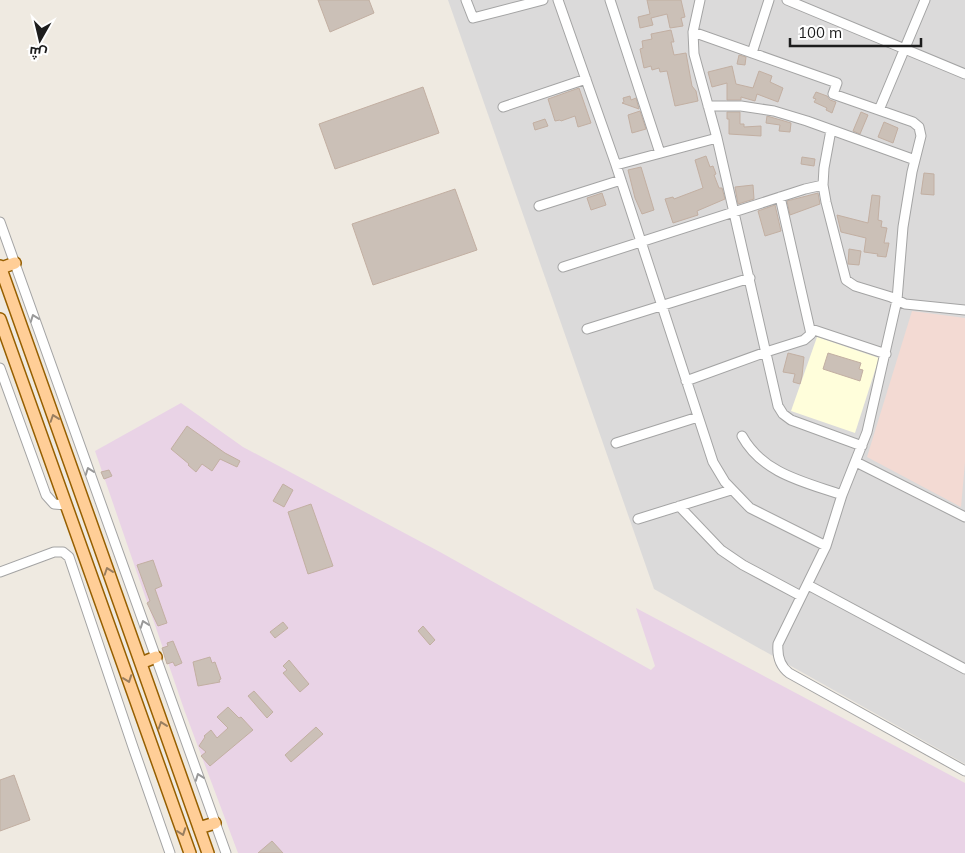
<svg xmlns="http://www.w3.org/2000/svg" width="965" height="853" viewBox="0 0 965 853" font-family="Mulish,Cairo,sans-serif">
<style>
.residential{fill:#dbdada}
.industrial{fill:#e9d3e6}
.education{fill:#fffedb}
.military{fill:#f3dad3}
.building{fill:#cbc0b7;stroke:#c2afa2}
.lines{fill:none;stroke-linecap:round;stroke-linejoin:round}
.minor-casing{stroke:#a4a4a4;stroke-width:11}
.major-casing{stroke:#965f00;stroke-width:14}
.minor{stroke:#fff;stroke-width:9}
.major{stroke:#ffce97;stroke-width:11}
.oneway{stroke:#999}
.oneway2{stroke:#997e60}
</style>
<rect width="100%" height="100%" fill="#efeae1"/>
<path class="residential" d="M448,0h517v764l-311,-175z"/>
<path class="industrial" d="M181,403l62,44 197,105 211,118 4,-4 -19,-58 329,175v70h-727l-53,-141 -90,-261z"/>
<path class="education" d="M817,337l62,21 -24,75 -64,-22z"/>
<path class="military" d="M912,311l53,7v144l-4,45 -94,-50z"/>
<path class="building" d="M318,0h51l5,13 -44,19z
M647,0h34l4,17 -4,1 2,8 -13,2 -3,-14 -16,4 2,7 -13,3 -2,-11 12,-3z
M671,30l3,12h-3l3,13 12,-2 6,33 4,5 2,10 -23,5 -8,-35 -7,1 -1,-4 -7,2 -1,-4 -7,2 -4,-19 3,-1 -1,-7 10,-2 -1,-5z
M739,55l7,2 -1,8 -8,-1z
M732,66l4,18 17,4 6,-17 13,5 -2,6 13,6 -5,14 -21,-8 -2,7 -14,-4v3h-14v-17l-15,4 -4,-15z
M423,87l16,46 -104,36 -16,-45z
M579,88l12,35 -13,4 -3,-11 -14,5 -1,-1 -5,1 -7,-22z
M816,92l11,4 3,4 6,2 -4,11 -6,-3 1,-2 -13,-6 2,-3 -3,-1z
M630,96l1,4 5,-2 3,11 -17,-6 2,-1 -1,-4z
M640,111l6,18 -14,4 -4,-18z
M727,112h13v12h4v3l17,-1v10l-32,-2v-15h-2z
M861,112l7,3 -8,19 -7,-3z
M767,116l24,7 -1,9 -11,-1 1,-6 -14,-2z
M545,119l3,7 -13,4 -2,-7z
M884,122l14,6 -5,15 -15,-6z
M706,156l4,11 3,-1 3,8 -2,1 5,13h3l3,11 -28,12 1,4 -25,8 -8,-24 8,-2 1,2 29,-11 -8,-28z
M802,157l13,2 -1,7 -13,-2z
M641,167l13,43 -12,4 -7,-16 -7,-28z
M924,173l10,1v21l-13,-1z
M753,185l1,14 -16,5 -3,-17z
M455,189l22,61 -104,35 -21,-61z
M602,193l4,12 -15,5 -4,-12z
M818,193l2,11 -30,11 -3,-14z
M872,195l8,1 -2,24 4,1 -1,6 6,1 -3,15h5l-3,14 -9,-1 1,-2 -14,-2 2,-14 -25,-6 -4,-17 31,8z
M775,205l6,26 -16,5 -7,-25z
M849,249l12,2 -2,14 -11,-1z
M788,353l16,4 -2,19 -2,8 -7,-2 2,-8 -12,-2z
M828,353l33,10 -2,6 4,1 -3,11 -37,-12z
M187,426l38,27 15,8 -3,6 -17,-8 -8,12 -10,-7 -6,8 -8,-7 1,-1 -18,-15z
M109,470l3,6 -8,3 -3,-7z
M283,484l10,6 -9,17 -11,-6z
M311,504l22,62 -25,8 -20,-62z
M153,560l9,26 -7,3 12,34 -9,3 -11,-23 3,-2 -13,-36z
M283,622l5,6 -13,10 -5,-6z
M423,626l12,14 -5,5 -12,-14z
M173,641l9,22 -7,3 -2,-4 -6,2 -5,-16 6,-2 -1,-3z
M210,657l2,6 3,-1 6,17 -2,1 1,2 -22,4 -5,-24z
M289,660l20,24 -9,8 -17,-19 4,-3 -4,-4z
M254,691l19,21 -6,6 -19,-22z
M228,707l11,11 2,-1 12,13 -43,36 -9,-10 5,-4 -7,-6 6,-9 -1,-1 7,-6 6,8 11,-10 -11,-11z
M316,727l7,7 -32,28 -6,-7z
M14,775l16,45 -30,11v-51z
M272,841l11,12h-25z"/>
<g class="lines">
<g class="minor-casing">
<path id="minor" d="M466,0l7,18 70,-18
M558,0l58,165 97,297 12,20 25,26 76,38
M610,0l50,153
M700,0l-7,32 1,22 23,84 61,268 5,8 8,6 71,26
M787,0l178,74
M693,32l144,51 -4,11 80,28 6,5 2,9 -9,36 -9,55 -6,73 -30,132 -25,63 -16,51 -48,98c-1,12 2,22 11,29l176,98
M752,53l17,-53
M708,106h33l33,5 33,10 108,39
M503,107l83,-28
M879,110l46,-110
M831,130l-7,38 -1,17 3,17 20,78 9,6 36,11 14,7 60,6
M616,165l101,-27
M539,206l82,-26
M0,222l226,631
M563,267l242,-78 18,-4
M587,329l163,-51
M811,329l75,25
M0,368l46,127 8,9 12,1
M686,381l80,-29 38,-12 7,-6 -31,-137
M742,436c21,38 63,46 100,59
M616,443l82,-26
M856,462l109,55
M679,506l42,44 22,15 58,31
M638,519l93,-29
M0,572l54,-20h9l6,5 64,190 37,106
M808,585l157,84"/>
</g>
<g class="major-casing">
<path id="major" d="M0,266l208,587
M1,268l14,-5
M0,319l190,534
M141,663l15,-6
M199,828l16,-5"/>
</g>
<use href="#minor" class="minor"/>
<use href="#major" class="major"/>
</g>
<defs><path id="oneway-chevron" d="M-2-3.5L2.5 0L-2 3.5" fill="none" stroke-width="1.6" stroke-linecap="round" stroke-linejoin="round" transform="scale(1.25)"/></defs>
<g class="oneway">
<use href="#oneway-chevron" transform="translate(34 318) rotate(-110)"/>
<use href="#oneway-chevron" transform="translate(89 471) rotate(-110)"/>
<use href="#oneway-chevron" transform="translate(144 624) rotate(-110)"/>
<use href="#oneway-chevron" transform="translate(199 777) rotate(-110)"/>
</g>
<g class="oneway2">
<use href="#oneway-chevron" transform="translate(54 418) rotate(-109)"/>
<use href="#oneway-chevron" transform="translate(108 571) rotate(-109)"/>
<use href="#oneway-chevron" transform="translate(128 679) rotate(70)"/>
<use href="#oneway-chevron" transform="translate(162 725) rotate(-109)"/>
<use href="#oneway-chevron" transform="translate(182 832) rotate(70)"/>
</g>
<g transform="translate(40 40) rotate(188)" stroke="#ffffff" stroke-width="4" paint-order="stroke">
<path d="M0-4L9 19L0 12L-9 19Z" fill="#1d1d1d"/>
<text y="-8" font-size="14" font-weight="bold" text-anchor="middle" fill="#1d1d1d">ش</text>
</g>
<path d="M790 38v8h131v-8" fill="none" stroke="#1d1d1d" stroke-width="2.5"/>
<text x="798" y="38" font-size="15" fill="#1d1d1d" stroke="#ffffff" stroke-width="4" paint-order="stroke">100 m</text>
</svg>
